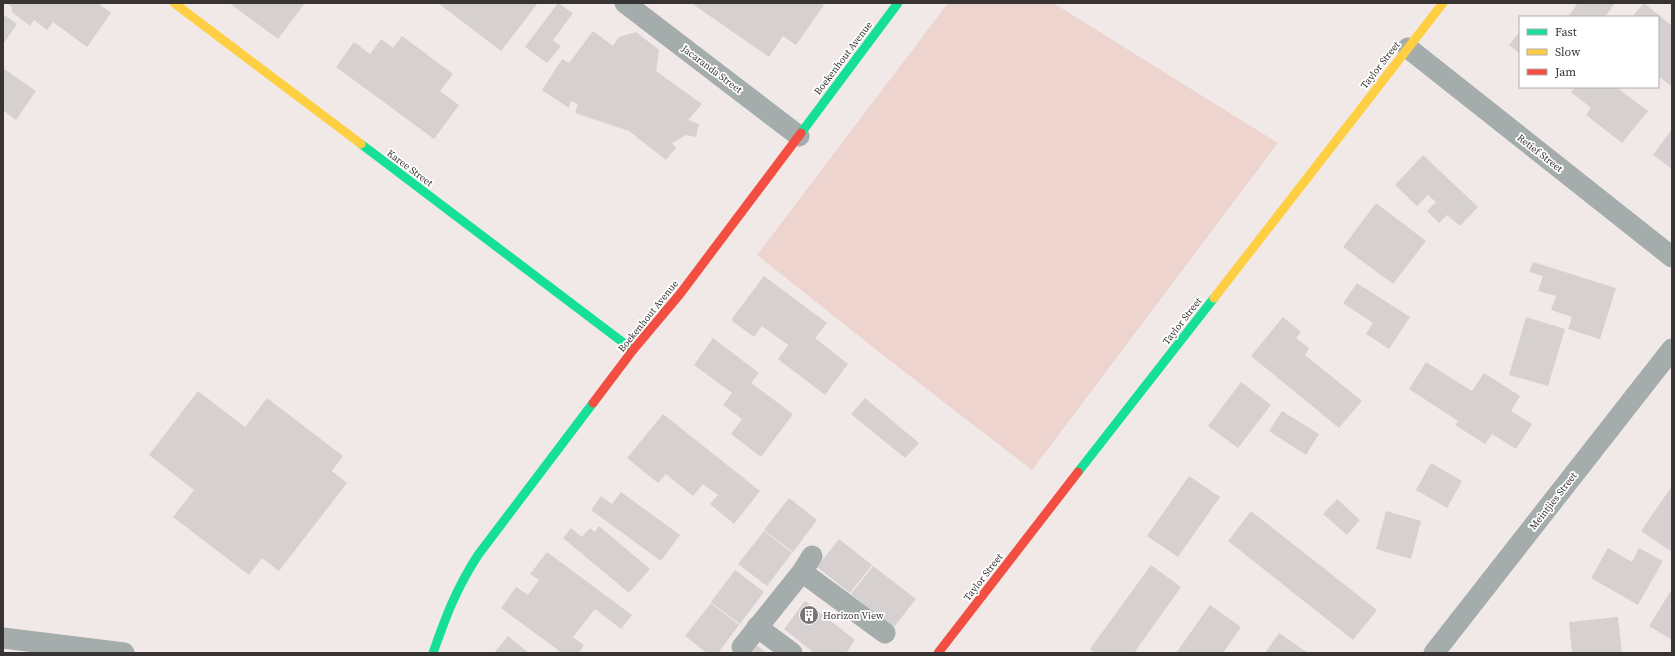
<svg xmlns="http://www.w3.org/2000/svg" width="1675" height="656" viewBox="0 0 1675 656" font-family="'Source Serif 4',serif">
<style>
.green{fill:#eed4cf}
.building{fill:#d6d1d0}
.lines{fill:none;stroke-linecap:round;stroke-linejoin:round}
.street{stroke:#a5acac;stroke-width:21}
.fast{stroke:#16e098;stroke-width:9}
.slow{stroke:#ffcf43;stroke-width:9}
.jam{stroke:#f24e42;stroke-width:9}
.labels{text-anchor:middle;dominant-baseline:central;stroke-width:3.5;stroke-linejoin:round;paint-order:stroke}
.street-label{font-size:10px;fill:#393434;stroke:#fff}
.poi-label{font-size:10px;fill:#393434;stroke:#fff;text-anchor:start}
</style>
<rect width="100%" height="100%" fill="#f0e9e8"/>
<path class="green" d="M948,3h105l225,140 -246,327 -148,-114 -127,-101z"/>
<path class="building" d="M7,3h91l13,10 -24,34 -34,-25 -6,8 -13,-10 -4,6 -18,-14v-5z
M229,3h76l-27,36z
M438,3h100l-37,48z
M558,3l15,10 -20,27 8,6 -14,17 -22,-16z
M691,3h129l4,2 -28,40 -13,-9 -14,21z
M1578,3h37l-10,14h-37z
M1644,3l28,23v59l-1,1 -13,-10v-59h-26z
M3,14l14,10 -13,19 -1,-1z
M593,31l20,15 6,-9 17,-5 23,18 -3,21 46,33 -14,16 11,4 -3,13 -10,-2 -14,8 4,5 -10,12 -37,-29 -54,-18 3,-9 -7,-3 -2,7 -27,-18 20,-31 7,4z
M1520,31v23l-11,-9z
M402,36l51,38 -13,17 19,14 -25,34 -98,-72 18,-25 16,12 11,-15 12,9z
M3,68l33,23 -20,29 -13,-10z
M1575,87h41l32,24 -26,32 -36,-28 5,-7 -20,-16z
M1672,129v40l-19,-14z
M1423,155l55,52 -18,19 -13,-11 -8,8 -12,-12 9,-9 -8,-7 -11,11 -22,-21z
M1376,203l50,38 -33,43 -50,-37z
M1533,262l83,26 -16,51 -32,-10 4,-12 -21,-7 5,-14 -18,-5 5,-15 -14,-4z
M764,276l63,47 -12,15 33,26 -23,31 -47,-36 10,-14 -26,-19 -8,11 -23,-17z
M1357,283l53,34 -21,32 -23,-15 7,-11 -30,-20z
M1283,317l18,15 -5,6 13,10 -4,7 57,46 -23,27 -88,-72z
M1526,317l39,12 -17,57 -39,-11z
M713,338l46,35 -8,10 42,31 -32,43 -30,-23 11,-15 -19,-14 9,-12 -38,-28z
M1426,362l46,29 12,-18 36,23 -9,15 21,13 -16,25 -24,-15 -7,10 -30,-19 3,-4 -49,-32z
M1241,382l30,23 -33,43 -30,-22z
M198,391l47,36 22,-29 76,58 -11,15 15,12 -68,88 -17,-13 -13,17 -76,-58 21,-27 -45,-35z
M865,398l54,45 -14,15 -54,-44z
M1282,411l37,23 -13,21 -37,-24z
M663,414l97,77 -26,33 -24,-20 8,-9 -15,-11 -10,12 -27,-22 -8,9 -31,-25z
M1431,463l31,18 -15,27 -31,-18z
M1189,476l31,21 -42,60 -31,-21z
M1672,486v66l-31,-21z
M621,492l59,43 -19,26 -70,-51 10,-14 11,8z
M789,498l28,22 -24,32 -29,-22z
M1337,499l23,21 -13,15 -24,-21z
M1251,511l126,99 -24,30 -125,-99z
M1386,511l35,10 -10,38 -35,-10z
M599,526l51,43 -21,24 -66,-55 8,-10 11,9 8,-9 5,4z
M764,531l28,22 -25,33 -29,-22z
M839,539l33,26 -22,28 -33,-26z
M1608,548l24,14 7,-14 24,13 -25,44 -47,-27z
M547,552l85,63 -11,14 -26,-20 -22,28 11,8 -5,8h-17l-61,-45 15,-21 12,8 11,-15 -9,-6z
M1151,565l30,22 -47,66h-39l-5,-4z
M873,566l43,33 -22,28 -43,-33z
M735,570l29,22 -24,32 -29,-22z
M1672,589v51l-23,-14z
M805,601l50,39 -9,13h-32l-30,-24z
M711,603l28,22 -21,28h-11l-22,-17z
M1210,605l31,22 -18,26h-47z
M1618,617l4,36h-50l-3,-31z
M1279,633l29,20h-43z
M508,636l21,17h-35z
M754,643l13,10h-20z"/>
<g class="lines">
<path class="street" d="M625,3l174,133
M1408,48l264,209
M812,556l-10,16 83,61
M757,627l35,26
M3,638l121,15
M742,647l60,-75
M1434,653l238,-304"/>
<path class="fast" d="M801,133l97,-130
M361,144l272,206
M1078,472l136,-174
M433,653c13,-37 23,-64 45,-98l115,-152"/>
<path class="slow" d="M174,3l187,141
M1214,298l229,-295"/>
<path class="jam" d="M593,403l40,-53 47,-56 121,-161
M938,653l140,-181"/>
</g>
<defs>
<g id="building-disc" transform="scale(1)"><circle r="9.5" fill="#797373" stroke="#fff"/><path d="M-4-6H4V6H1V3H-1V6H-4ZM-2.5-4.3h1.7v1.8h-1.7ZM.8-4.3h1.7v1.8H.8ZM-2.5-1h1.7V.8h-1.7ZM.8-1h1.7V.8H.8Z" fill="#fff"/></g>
</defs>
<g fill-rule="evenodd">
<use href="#building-disc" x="809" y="615"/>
</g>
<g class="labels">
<g class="street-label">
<text transform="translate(843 58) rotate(-53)">Boekenhout Avenue</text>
<text transform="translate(1380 65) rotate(-52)">Taylor Street</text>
<text transform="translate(712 69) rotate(37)">Jacaranda Street</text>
<text transform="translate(1540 153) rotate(38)">Retief Street</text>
<text transform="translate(410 168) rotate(37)">Karee Street</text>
<text transform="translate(648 316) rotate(-51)">Boekenhout Avenue</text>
<text transform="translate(1182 321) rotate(-52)">Taylor Street</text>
<text transform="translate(1553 501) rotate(-52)">Meintjies Street</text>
<text transform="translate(983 577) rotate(-52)">Taylor Street</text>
</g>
<g class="poi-label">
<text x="823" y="615">Horizon View</text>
</g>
</g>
<rect width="1675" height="656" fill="none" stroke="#393434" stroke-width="8"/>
<rect x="1519" y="16" width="140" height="72" fill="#ffffff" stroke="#b0aeae"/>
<rect x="1527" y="29" width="20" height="6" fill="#16e098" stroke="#b0aeae"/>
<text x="1555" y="36" font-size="12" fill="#393434">Fast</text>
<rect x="1527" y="49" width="20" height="6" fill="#ffcf43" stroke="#b0aeae"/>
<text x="1555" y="56" font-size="12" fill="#393434">Slow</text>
<rect x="1527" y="69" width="20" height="6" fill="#f24e42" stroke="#b0aeae"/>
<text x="1555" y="76" font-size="12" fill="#393434">Jam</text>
</svg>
